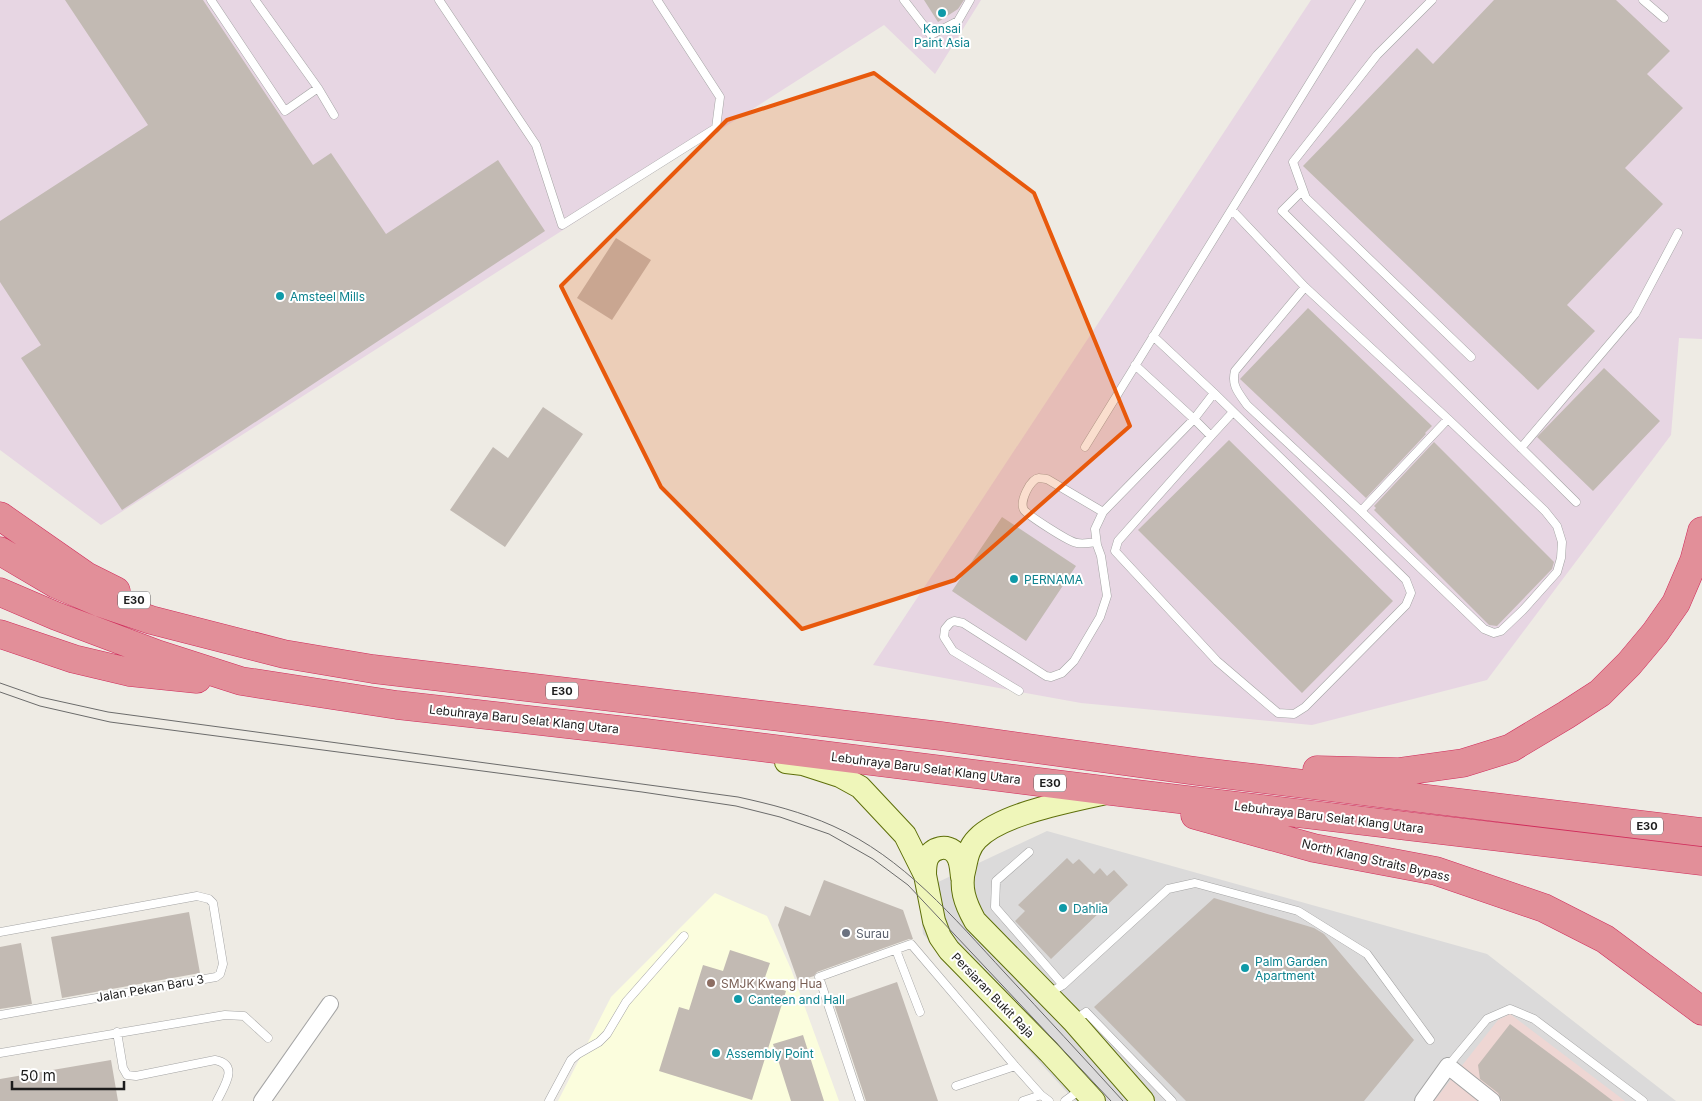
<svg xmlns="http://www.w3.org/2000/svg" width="1702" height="1101" viewBox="0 0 1702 1101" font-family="Inter,sans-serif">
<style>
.residential{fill:#dbdada}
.commercial{fill:#eed6d3}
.industrial{fill:#e7d6e3}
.education{fill:#fbfddd}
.building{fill:#c2bab3}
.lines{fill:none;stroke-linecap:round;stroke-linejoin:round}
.lane-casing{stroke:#a4a4a4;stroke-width:9}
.street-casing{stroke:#a4a4a4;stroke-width:18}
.secondary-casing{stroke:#5e6f0a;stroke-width:24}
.highway-casing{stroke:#d02c5b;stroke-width:29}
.lane{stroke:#fff;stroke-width:8}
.street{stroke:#fff;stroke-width:16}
.secondary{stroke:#eff6ba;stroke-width:22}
.highway{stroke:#e28f99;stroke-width:28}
.tram{stroke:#6b6b6b;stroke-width:1}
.marked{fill:#e8590c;fill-opacity:0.2;stroke:#e8590c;stroke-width:4;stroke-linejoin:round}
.culture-dot{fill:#0f9aa8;stroke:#fff;stroke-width:2}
.worship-dot{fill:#6b7280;stroke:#fff;stroke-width:2}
.education-dot{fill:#8d6e63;stroke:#fff;stroke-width:2}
.labels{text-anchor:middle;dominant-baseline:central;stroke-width:4;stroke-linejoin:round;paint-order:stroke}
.shield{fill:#fff;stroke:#616161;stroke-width:1}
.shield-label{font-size:11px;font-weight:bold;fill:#1d1d1d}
.culture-label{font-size:12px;fill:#0d838f;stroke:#fff;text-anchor:start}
.street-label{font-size:12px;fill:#1d1d1d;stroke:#fff}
.worship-label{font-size:12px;fill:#5b616d;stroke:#fff;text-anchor:start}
.education-label{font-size:12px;fill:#785e54;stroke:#fff;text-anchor:start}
</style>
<rect width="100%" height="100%" fill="#eeebe4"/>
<path class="residential" d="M1047,831l440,123 189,147h-601l-152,-167 -4,-43z"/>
<path class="commercial" d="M1510,1014l115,87h-191l64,-81z"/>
<path class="industrial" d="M0,0h981l-46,74 -51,-49 -783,500 -101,-75z
M1311,0h391v339l-23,-1 -8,97 -184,245 -175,45 -231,-22 -208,-38z"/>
<path class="education" d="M715,893l52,23 24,53 48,132h-281l53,-104z"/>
<path class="building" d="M65,0h138l110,165 18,-12 55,81 112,-74 47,71 -423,279 -101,-152 20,-13 -41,-63v-61l148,-96z
M924,0h40l-6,9 -20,13z
M1494,0h122l54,51 -23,23 36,34 -58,60 38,36 -96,101 28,26 -57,59 -235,-224 114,-118 16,16z
M616,238l35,22 -39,60 -35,-22z
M1308,308l124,118 -7,7 1,1 -60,64 -126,-119z
M1604,368l56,53 -67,70 -56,-54z
M543,407l40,27 -78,113 -55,-37 43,-63 15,11z
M1229,440l164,161 -91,92 -164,-163z
M1434,442l120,120 -2,7 -55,57 -8,-1 -115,-115 2,-2 -2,-2z
M1002,517l74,49 -50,75 -74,-50z
M1067,858l6,6 6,-5 15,15 6,-6 7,8 7,-6 14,15 -77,74 -36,-38 10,-10 -7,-6z
M824,880l79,30 10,29h-4l-92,33 -3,4 -16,5 -20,-56 7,-19 25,10z
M1214,898l100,30 10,6 90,106 -50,61h-178l-92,-94z
M189,912l11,61 -138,25 -11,-61z
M21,943l11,61 -32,5v-62z
M730,950l40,13 -7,20 23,8 -34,109 -93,-29 20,-64 10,3 14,-45 20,6z
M897,982l41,119h-72l-32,-97z
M1510,1024l78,58 25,19h-111l-4,-8 -18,-14 -2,-14z
M803,1035l21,66h-33l-18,-57z
M111,1060l7,41h-118v-22z"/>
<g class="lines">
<g class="lane-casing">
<path id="lane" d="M211,0l74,111 33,-23
M255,0l63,88 16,27
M439,0l97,145 26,80 154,-97 4,-31 -63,-97
M904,0l27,35 27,-14 12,-21
M1432,0l-55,55 -84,107 13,36 165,159
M1643,0l21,18
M1302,191l-20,20 294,291
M1232,210l73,77 143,132 97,92 12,15 5,16 -1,16 -4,14 -34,38 -22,21 -7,2 -10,-4 -123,-118 87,-92
M1305,287l-70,84c-4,15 4,22 12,34l114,106
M1153,336l61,57 192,187 5,13 -5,12 -101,102 -11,7 -16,-1 -61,-52 -102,-110 3,-10 93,-105 -17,-17 20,-26
M1211,436l22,-24
M1085,447l276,-447
M1521,448l114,-134 43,-81
M1096,542c-6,1 -13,2 -19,1 -8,-1 -48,-27 -53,-33 -5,-8 6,-31 15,-32 1,0 7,1 8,1l56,33
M1019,691l-66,-40 -9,-14 1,-8 5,-6 4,-2 9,2 83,53 5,1 11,-4 12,-12 26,-44 7,-21 -6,-40 -4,-11 -2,-16 8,-17 91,-93 -59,-54
M1029,852l-33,29 -1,26 68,78
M0,932l197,-36 12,3 4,4 10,61 -3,10 -4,3 -216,38
M896,950l24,62
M1049,993l14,-8 105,-96 27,-6 103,28 69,43 63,86
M1074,1020l12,-8 86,89
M117,1032l6,36 4,7 9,1 79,-16c25,5 9,26 2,41
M0,1053l225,-38 19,1 24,22
M1448,1066l39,-47 23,-10 24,10 109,82
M956,1086l59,-20
M549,1101l22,-41 7,-6 21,-12 8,-8 19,-32 58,-66
M860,1101l-41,-124 92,-33 104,122 26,29 8,6
M1023,1101l18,-6
M1065,1101l15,-11"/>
</g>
<g class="street-casing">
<path id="street" d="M262,1101l68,-97
M1423,1101l25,-35 44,35"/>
</g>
<g class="secondary-casing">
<path id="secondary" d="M786,762l17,2 37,12 20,11 45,48 20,40 9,46 6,16 9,13 100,102 45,49
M1105,793c-36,9 -103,20 -128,46 -8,8 -10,18 -12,28 -6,20 0,36 10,54l98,100 70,80
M925,875c0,-5 0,-11 2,-16 4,-11 21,-16 29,-5 5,6 5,15 6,23"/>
</g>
<g class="highway-casing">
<path id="highway" d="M0,516l86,60 30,15
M0,551l56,33 45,19 50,17 133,34 89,15 568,67 255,35 506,61
M0,592l56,24 101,38 84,27 156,24 249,28 465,58 591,70
M0,634l74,25 55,13 68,7
M1317,770l81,2 65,-9 48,-15 55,-33 34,-22 29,-29 26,-31 21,-30 18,-42 8,-30
M1195,815l119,33 122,23 108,37 61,31 97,72"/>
</g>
<use href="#lane" class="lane"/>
<use href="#street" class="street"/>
<use href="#secondary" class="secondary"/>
<use href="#highway" class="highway"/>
<path class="tram" d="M0,683l40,14 68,15 630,85c32,7 64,15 95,29 70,31 121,92 172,147 39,42 79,85 118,128
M0,692l40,14 70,16 532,70 94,14 44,11 49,17 44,25 35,26 203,216"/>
</g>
<path class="marked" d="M874,73l160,120 96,233 -175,154 -153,49 -141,-142 -100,-201 166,-166z"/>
<g class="culture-dot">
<circle cx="942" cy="13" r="5"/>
<circle cx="280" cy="296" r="5"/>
<circle cx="1014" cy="579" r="5"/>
<circle cx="1063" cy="908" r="5"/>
<circle cx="1245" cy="968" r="5"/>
<circle cx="738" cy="999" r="5"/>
<circle cx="716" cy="1053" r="5"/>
</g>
<circle class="worship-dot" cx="846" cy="933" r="5"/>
<circle class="education-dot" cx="711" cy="983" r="5"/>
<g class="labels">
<g class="shield">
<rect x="118" y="591.5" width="32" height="17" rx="4"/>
<rect x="546" y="682.5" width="32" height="17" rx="4"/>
<rect x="1034" y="774.5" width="32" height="17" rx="4"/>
<rect x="1631" y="817.5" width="32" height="17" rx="4"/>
</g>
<g class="shield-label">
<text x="134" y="600">E30</text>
<text x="562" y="691">E30</text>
<text x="1050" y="783">E30</text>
<text x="1647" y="826">E30</text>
</g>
<g class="culture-label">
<text x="942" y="28" text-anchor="middle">Kansai<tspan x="942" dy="14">Paint Asia</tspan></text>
<text x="290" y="296">Amsteel Mills</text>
<text x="1024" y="579">PERNAMA</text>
<text x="1073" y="908">Dahlia</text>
<text x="1255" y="961">Palm Garden<tspan x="1255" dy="14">Apartment</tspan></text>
<text x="748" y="999">Canteen and Hall</text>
<text x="726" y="1053">Assembly Point</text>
</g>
<g class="street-label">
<text transform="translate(524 719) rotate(6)">Lebuhraya Baru Selat Klang Utara</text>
<text transform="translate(926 768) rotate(7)">Lebuhraya Baru Selat Klang Utara</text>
<text transform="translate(1329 817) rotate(7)">Lebuhraya Baru Selat Klang Utara</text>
<text transform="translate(1376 860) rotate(13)">North Klang Straits Bypass</text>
<text transform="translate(150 988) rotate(-10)">Jalan Pekan Baru 3</text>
<text transform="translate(993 995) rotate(46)">Persiaran Bukit Raja</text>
</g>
<g class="worship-label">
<text x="856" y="933">Surau</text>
</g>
<g class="education-label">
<text x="721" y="983">SMJK Kwang Hua</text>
</g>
</g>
<path d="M12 1081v8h112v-8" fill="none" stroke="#1d1d1d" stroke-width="2.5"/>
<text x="20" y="1081" font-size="15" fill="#1d1d1d" stroke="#ffffff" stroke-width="4" paint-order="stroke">50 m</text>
</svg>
